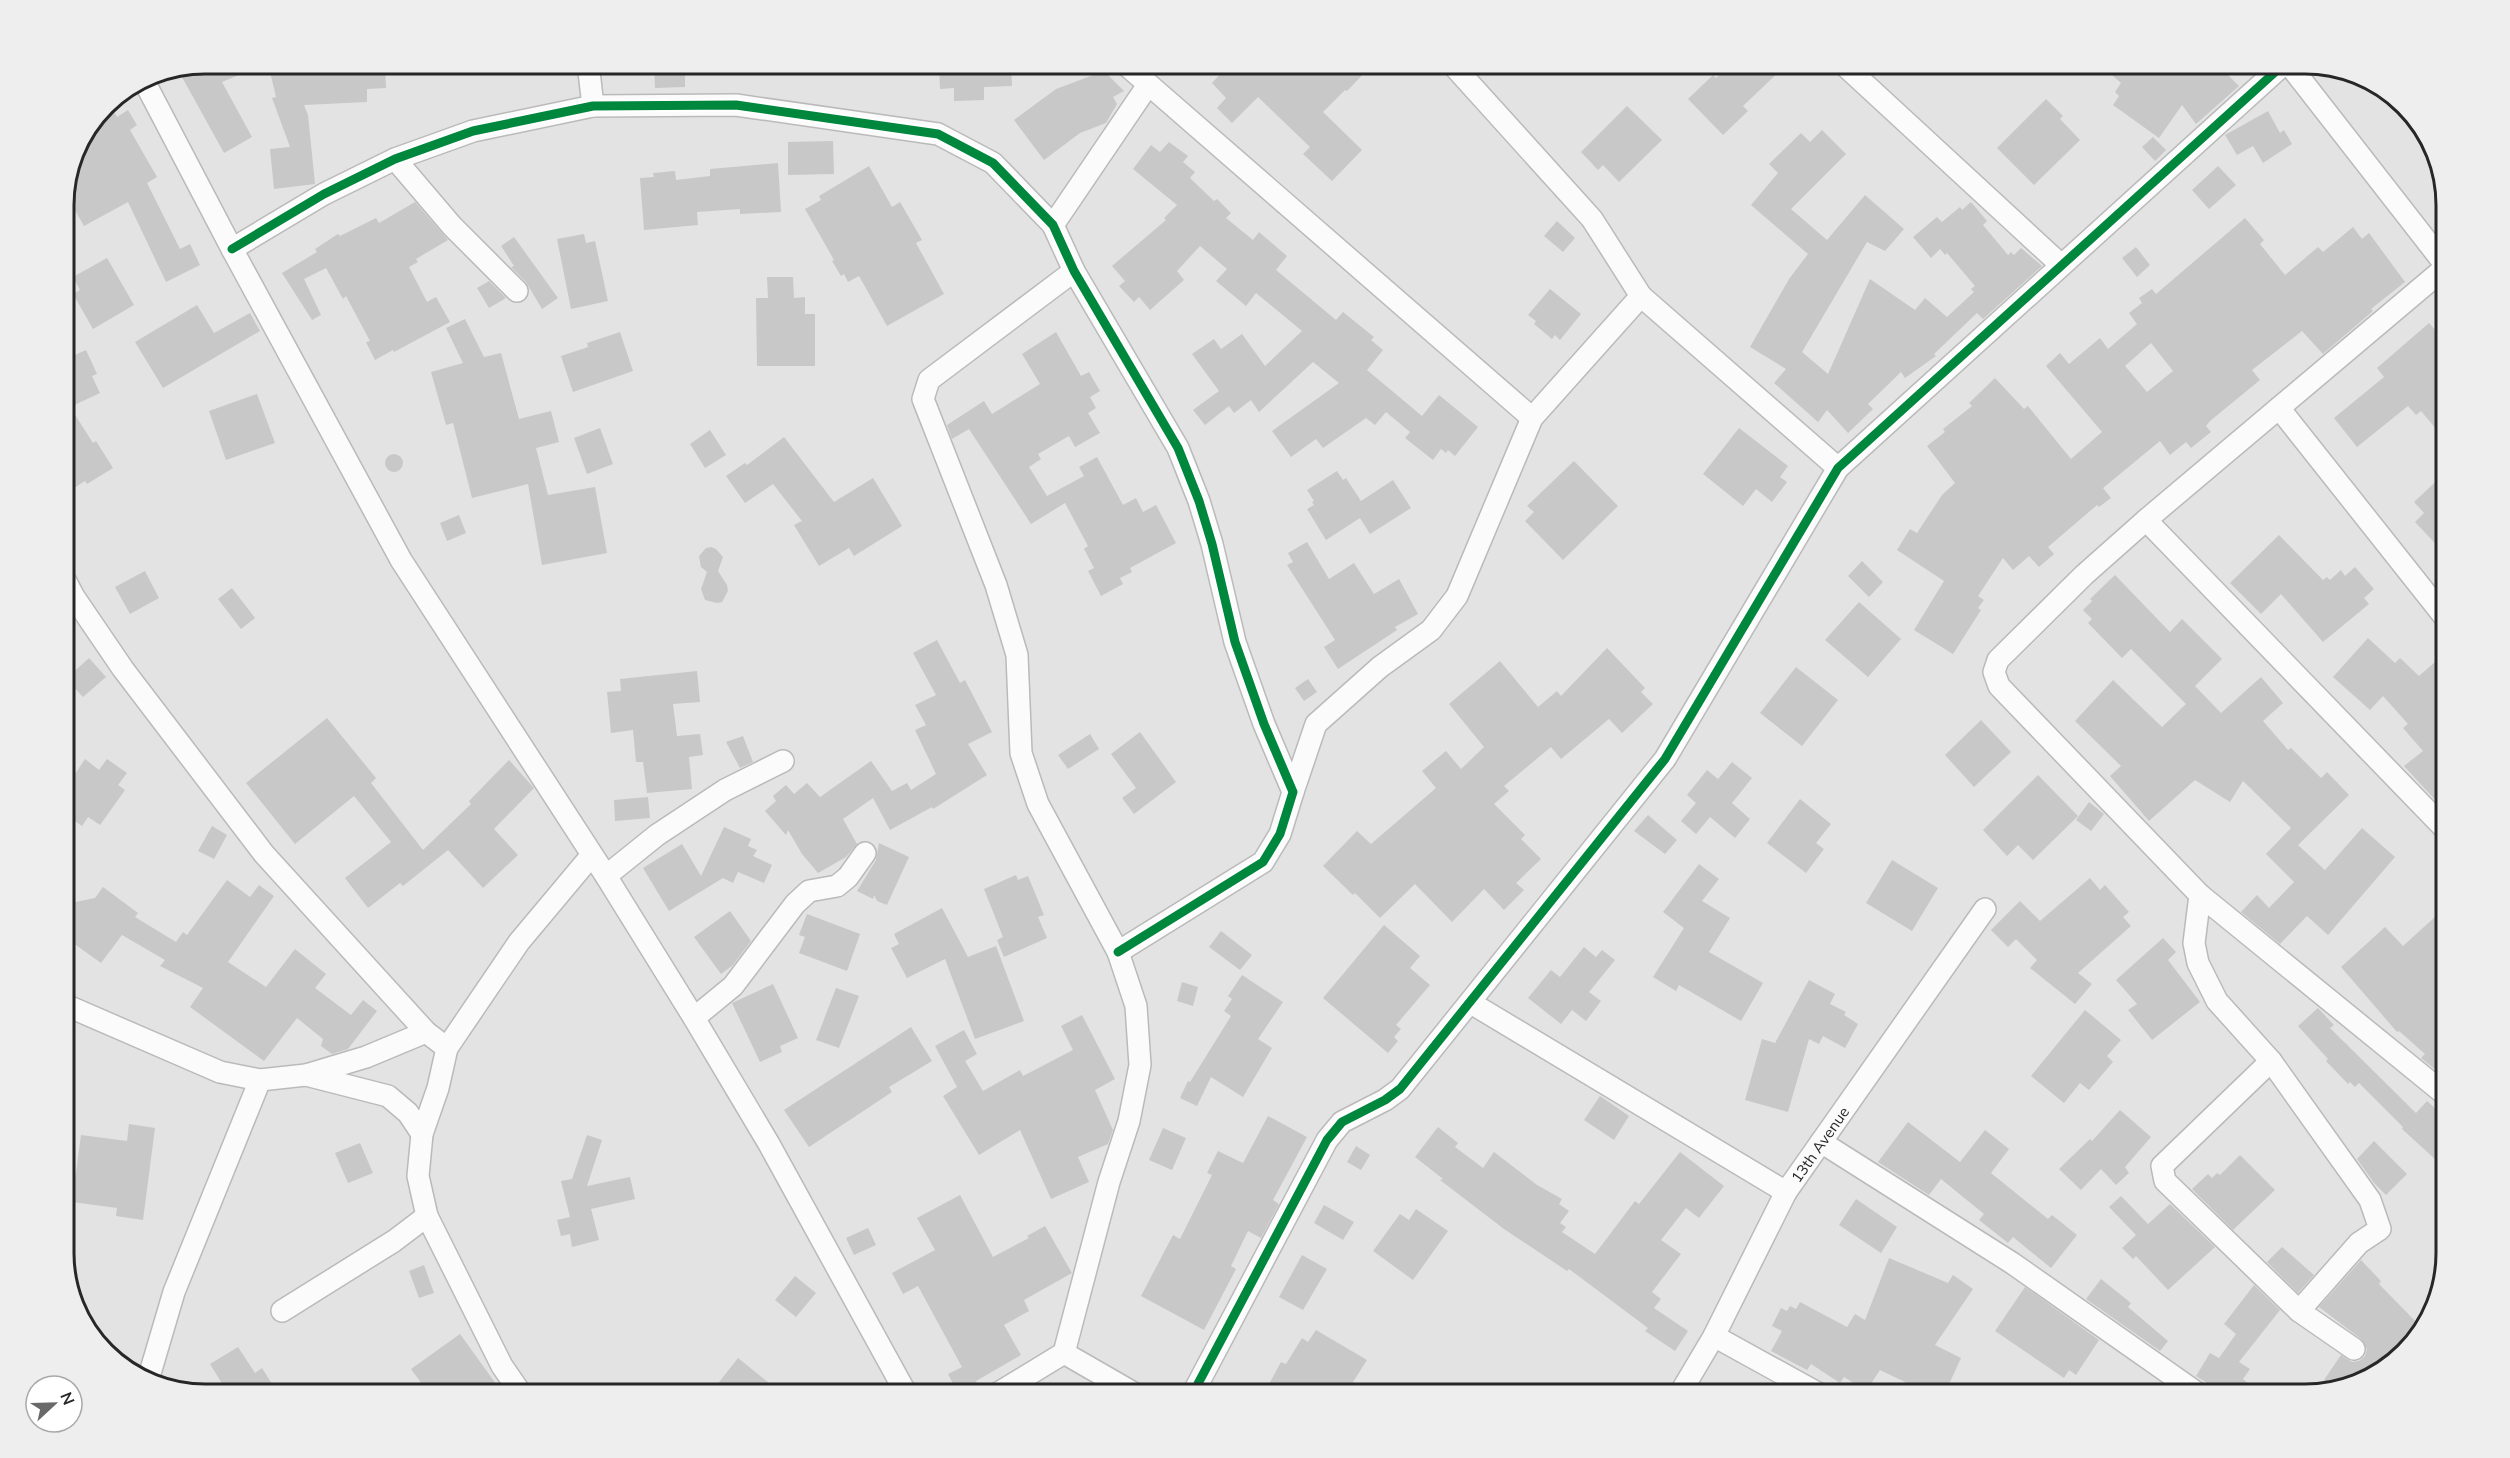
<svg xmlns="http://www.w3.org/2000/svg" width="2510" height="1458" viewBox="0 0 2510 1458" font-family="Mulish,sans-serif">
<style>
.building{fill:#c9c8c8;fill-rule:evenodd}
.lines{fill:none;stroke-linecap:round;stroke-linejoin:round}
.street-casing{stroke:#bababa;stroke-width:24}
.street{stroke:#fbfbfb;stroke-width:21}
.cycleway-casing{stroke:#fff;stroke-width:13}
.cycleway{stroke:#00873e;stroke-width:9}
.labels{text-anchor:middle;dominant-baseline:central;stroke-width:5;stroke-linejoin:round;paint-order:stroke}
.street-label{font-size:15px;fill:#272728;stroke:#fff}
.rim{fill:none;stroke:#272728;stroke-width:3}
</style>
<rect width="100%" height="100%" fill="#e3e3e3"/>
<path class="building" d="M205,63h62l-45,19 30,55 -28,16 -47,-85z
M268,63h117l1,25 -19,1v13l-63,3 4,10 7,69 -41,5 -4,-40 20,-2 -18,-49 4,-1z
M654,63h31v24l-30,1z
M939,63h72l1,23 -28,1v13l-30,1v-13l-14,1z
M1215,63h159l-27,28 -2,-1 -22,22 39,38 -30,31 -29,-27 7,-7 -52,-50 -26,26 -15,-15 9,-10 -14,-15 11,-12z
M1732,63h56l-45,43 5,5 -25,24 -35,-36 25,-24 3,3z
M2098,63h118l23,23 -43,38 -14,-19 -23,33 -46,-33 6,-9 -4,-4 6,-9z
M1104,71l20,20 -11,6 4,7 -11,19 -26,10 -36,27 -30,-40 42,-31z
M2046,99l17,17 -3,3 20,21 -46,45 -37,-37z
M1627,106l35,34 -43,42 -16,-17 -5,5 -17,-18z
M113,110l4,7 11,-7 9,15 -7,5 27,47 -10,6 33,66 10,-5 10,21 -34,17 -38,-80 -44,24 -20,-35 10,-41 18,-26z
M2268,111l12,22 4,-3 8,14 -29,19 -10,-17 -16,9 -12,-20z
M1822,130l24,24 -55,55 36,31 38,-45 39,34 -19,22 -18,-9 -65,110 26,22 42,-95 45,31 10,-12 22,19 27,-25 -3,-3 4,-3 -28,-33 -2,2 -5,-6 -9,9 -18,-21 24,-20 5,5 18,-15 2,3 9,-8 16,19 -4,4 25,30 3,-3 3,3 7,-7 21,18 -59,53 -6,-6 -43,41 2,2 -31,22 -4,-6 -33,32 5,5 -25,24 -21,-23 -9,12 -44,-39 12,-14 -36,-22 39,-68 19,-25 -57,-49 27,-32 -9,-9 32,-31 9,9z
M2153,137l13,13 -11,11 -13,-14z
M833,141l1,33 -46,1v-33z
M1169,142l19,14 -5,6 12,10 -5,6 24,23 3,-2 14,14 -5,5 27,22 6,-8 28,24 -11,14 60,50 7,-8 31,25 -3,3 12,10 -16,20 55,46 17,-21 39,32 -23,29 -7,-6 -2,3 -5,-4 -8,11 -28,-22 5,-6 -24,-20 -11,13 -9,-7 -43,30 -7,-9 -25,18 -19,-26 67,-48 -26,-21 -54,50 -8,-12 -17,13 -5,-7 -24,19 -12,-15 26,-19 -27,-37 22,-15 7,10 21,-15 23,32 37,-35 -46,-38 -10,13 -30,-25 11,-12 -27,-23 -23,25 7,9 -34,30 -11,-13 -5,5 -15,-16 6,-5 -13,-15 54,-46 -2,-2 13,-13 -44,-36 18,-24 9,7z
M778,163l3,49 -41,2v-5l-43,3 1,13 -54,5 -4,-52 14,-1 -1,-4 22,-2 1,9 34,-4v-7z
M869,166l23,41 8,-5 22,38 -6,3 28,51 -57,32 -28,-50 -11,6 -4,-8 -3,2 -9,-15 2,-1 -29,-51 16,-9 -2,-4z
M2218,166l18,19 -27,24 -17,-19z
M415,202l33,38 -32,19 2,3 -9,5 18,35 9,-5 14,25 -56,30 -1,-2 -18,10 -9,-18 4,-1 -24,-45 -3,3 -17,-31 -22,11 17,36 -9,5 -30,-47 35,-21 -2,-3 23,-15 2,2 36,-18 3,5z
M2245,218l19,22 -4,4 25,31 33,-28 5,5 30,-25 9,12 7,-6 36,49 -34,27 2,2 -50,43 -21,-23 -50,39 8,10 -50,41 -4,5 5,6 -20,16 -5,-6 -16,13 -10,-14 -57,47 8,10 -12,9 -2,-2 -49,42 6,7 -15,13 -10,-11 -16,14 -10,-12 -25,38 6,4 -6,8 3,2 -28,44 -39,-24 30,-49 -47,-31 13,-21 7,4 25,-38 13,-12 -28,-37 18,-14 -2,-3 29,-23 -3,-3 26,-25 29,31 4,-3 43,53 31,-27 -56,-66 14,-13 9,11 31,-26 8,11 29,-25 -8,-11 13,-10 -3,-5 13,-9 4,5zM2151,343l22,28 -26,21 -22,-26z
M1557,221l18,17 -12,14 -19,-16z
M584,234l2,9 9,-2 13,60 -37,8 -14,-70z
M514,237l44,61 -16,11 -16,-27 -15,-15 3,-1 -13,-20z
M2136,247l14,18 -13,12 -15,-19z
M107,258l27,47 -41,24 -20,-35 7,-4 -7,-13z
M767,277h26l1,21 11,-1v17h10v52h-58l-1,-68h12z
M489,281l17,17 -17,10 -12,-20z
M1550,289l31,25 -21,26 -5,-5 -3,4 -18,-15 2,-3 -8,-6z
M197,305l17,28 36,-20 10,18 -97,57 -28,-46z
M465,319l19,38 17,-4 18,66 32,-8 8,31 -23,6 12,47 47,-8 12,66 -65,12 -14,-81 -56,14 -19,-75 -7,2 -15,-53 32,-9 -17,-35z
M2429,323l18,20v99l-26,-31 -5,4 -8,-9 -51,41 -23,-29 50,-41 -7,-9z
M620,332l13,39 -60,21 -12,-36 27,-9 -1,-4z
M1056,332l25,44 8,-4 11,19 -10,6 6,11 -8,5 12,20 -25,14 -6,-11 -31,18 3,5 -12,8 18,29 37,-20 -5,-9 18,-10 26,48 13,-7 7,14 13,-7 20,38 -46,25 2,4 -12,6 3,6 -22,12 -13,-25 6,-3 -10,-19 4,-3 -23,-43 -34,21 -62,-95 -17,10 -5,-14 37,-24 8,13 48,-30 -18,-30z
M86,350l11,24 -5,2 8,17 -30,14 23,36 3,-2 17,27 -26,16 -2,-3 -22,14v-120l6,-3 -5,-12z
M257,394l18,49 -49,17 -17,-49z
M600,428l13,36 -26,10 -13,-36z
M1739,428l49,38 -8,11 7,5 -15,20 -16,-13 -13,17 -40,-32z
M710,430l16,25 -21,13 -15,-24z
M784,437l50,65 39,-24 29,48 -48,30 -5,-8 -30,18 -25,-41 8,-4 -29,-37 -28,19 -19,-27 19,-13 2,2z
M385 463a9 9 0 1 1 18 0a9 9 0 1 1-18 0Z
M1574,461l44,45 -55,54 -38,-39 9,-9 -7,-6z
M1337,471l6,9 3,-2 15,23 32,-21 18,28 -41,26 -10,-16 -34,22 -19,-31 7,-4 -2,-3 2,-1 -7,-11z
M2447,471v85l-32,-34 9,-9 -10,-11z
M459,515l7,18 -19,8 -7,-18z
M2279,535l44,45 4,-3 3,3 11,-10 4,6 10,-9 19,22 -10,9 5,6 -46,38 -42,-48 -20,20 -31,-31z
M1307,542l22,37 25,-16 20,31 25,-15 19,35 -23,13 2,3 -59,39 -14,-22 11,-7 -48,-75 6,-3 -5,-9z
M711,547l5,2 7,8 -5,14 9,14 1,6 -6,11 -5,1 -12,-3 -4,-11 6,-17 -6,-5 -2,-11 7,-8z
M1862,561l21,21 -14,15 -21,-21z
M145,571l14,27 -29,16 -15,-27z
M2115,575l55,57 12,-13 40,40 -27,27 26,27 40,-36 22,26 -20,18 25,29 3,-2 30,30 6,-6 22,23 -51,50 27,25 37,-42 33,29 -67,78 -21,-19 -27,28 -39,-32 16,-17 12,13 25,-26 -28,-28 25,-26 -48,-47 -13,21 -35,-22 -46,41 -39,-45 11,-10 -46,-45 38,-41 49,47 24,-23 -55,-55 -9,9 -34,-35 4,-4 -9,-9 9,-9 -2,-2z
M232,588l23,30 -14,11 -23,-30z
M1859,602l42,37 -33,38 -43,-37z
M2368,638l27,25 5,-5 19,18 16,-14 12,13v120l-9,8 -34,-37 19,-15 -20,-23 5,-4 -25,-28 -13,14 -37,-33z
M937,640l23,43 5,-3 27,52 -24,12 19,31 -54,34 -1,-2 -42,23 -17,-32 -30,21 14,25 -11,13 -28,16 -16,-19 -14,-24 -2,5 -21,-24 11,-10 -3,-5 13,-11 8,9 13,-11 13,14 51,-36 21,30 15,-8 4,7 25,-16 -21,-44 11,-5 -11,-20 21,-10 -23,-42z
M1607,648l38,40 -4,4 12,12 -31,29 -13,-14 -48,40 -10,-12 -47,39 5,5 -15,13 31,31 -4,4 20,20 -25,24 8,7 -20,20 -20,-21 -32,33 -37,-38 -35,34 -25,-25 -2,2 -30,-29 34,-35 14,13 65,-56 -14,-17 24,-20 15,18 23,-22 -35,-43 51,-43 38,46 19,-16 4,5z
M89,658l17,19 -23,20 -17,-18z
M1796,667l42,33 -36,46 -42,-33z
M697,671l3,31 -27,2 4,32 23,-2 3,21 -14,2 3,32 -45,4 -4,-31h-7l-3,-32 -22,3 -4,-41 14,-1 -1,-12z
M1308,679l9,13 -13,9 -9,-13z
M327,718l49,60 -5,5 52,67 48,-46 -2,-3 40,-41 25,28 -40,41 24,26 -35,33 -35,-38 -45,36 -3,-3 -32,25 -23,-30 46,-36 -37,-46 -59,48 -49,-61z
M1981,720l30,32 -37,35 -29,-32z
M1140,732l36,50 -42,32 -12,-16 14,-10 -25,-34z
M1090,734l9,15 -31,20 -10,-14z
M743,736l10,26 -13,6 -14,-26z
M85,759l14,11 8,-11 20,14 -9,12 7,5 -25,35 -12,-8 -6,9 -19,-13v-11l11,-15 -5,-4z
M1732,762l20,16 -20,25 18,16 -15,19 -25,-21 -14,17 -15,-13 15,-18 -9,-8 20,-25 11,9z
M2038,775l40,41 -45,44 -15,-15 -11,11 -24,-26z
M648,797l2,21 -35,3 -1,-21z
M1800,799l31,25 -15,19 8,6 -18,24 -39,-30z
M2089,802l15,12 -13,17 -15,-11z
M1648,815l29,25 -12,14 -31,-23z
M212,826l15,9 -13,24 -16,-8z
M724,827l27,12 -3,7 9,4 -4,6 19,9 -8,18 -26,-11 -5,11 -10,-5 -54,33 -26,-43 39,-24 19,32z
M879,843l30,14 -22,48 -10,-4 -3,-6 -1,4 -16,-8 19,-31z
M1892,860l46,28 -26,43 -46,-28z
M1699,864l20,15 -17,22 28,17 -21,34 54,31 -22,38 -62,-36 -3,6 -23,-14 31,-49 -21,-16z
M1016,875l2,5 10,-4 16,39 -6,2 9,21 -43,19 -7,-17 6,-3 -19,-48z
M2090,878l10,12 5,-5 24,27 -6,5 8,9 -53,47 14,11 -17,20 -45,-36 7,-8 -21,-21 -8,8 -17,-17 29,-29 20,20z
M227,880l23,17 9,-12 15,11 -46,66 38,25 29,-38 31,25 -11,14 36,27 12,-15 14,11 -29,38 -16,5 -11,-8 2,-7 -26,-21 -33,43 -74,-54 13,-19 -43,-22 5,-6 -43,-25 -21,28 -35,-25 6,-9 -6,-25 29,-6 8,-11 35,26 -3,4 41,25 7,-10 4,3z
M2447,906v165l-4,5 -22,-18 4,-4 -26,-23 -2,1 -56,-65 44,-40 18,19z
M942,908l26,49 28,-11 28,75 -49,18 -30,-80 -38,19 -16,-30 8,-4 -5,-10z
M730,911l21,30 -18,24 -12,9 -27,-37z
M807,914l53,20 -13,37 -48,-18 6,-16 -6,-2z
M1384,925l36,31 -10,12 20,17 -34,40 5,4 -7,8 4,4 -10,12 -65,-55z
M1221,931l31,24 -12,15 -31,-23z
M2163,938l13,14 -8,8 32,42 -48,38 -24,-30 9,-6 -21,-24z
M1584,947l12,10 6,-7 13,10 -26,32 12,9 -15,20 -14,-11 -11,14 -33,-26 23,-28 9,7z
M1242,975l41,27 -25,37 14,9 -29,49 -32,-20 -14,29 -17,-8 8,-17 2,1 41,-66 -7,-5 8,-12 -4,-3z
M1809,980l26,14 -5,10 16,8 -2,3 14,9 -13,24 -22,-12 -4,8 -10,-5 -21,73 -43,-12 17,-61 13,4z
M1182,982l16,5 -5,19 -16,-5z
M773,984l25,54 -18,8 2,6 -22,10 -28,-59z
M836,988l23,8 -20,52 -23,-8z
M2318,1008l16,17 -4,3 86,85 11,-12 20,18v51l-45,-41 1,-2 -44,-44 -4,4 -5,-5 -2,2 -22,-23 2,-2 -30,-33z
M2085,1010l36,30 -14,16 6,6 -24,28 -9,-7 -16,20 -33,-27z
M1082,1015l33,64 -20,11 18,40 -5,14 -30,13 11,25 -38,17 -31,-69 -41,25 -36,-59 14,-9 -22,-41 29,-16 13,24 -12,7 18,30 37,-21 3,6 50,-26 -12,-24z
M911,1027l21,34 -43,26 3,5 -83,55 -25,-37z
M1600,1096l29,20 -15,24 -30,-20z
M2120,1110l31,27 -26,30 4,6 -13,12 -15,-16 -20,21 -22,-21 31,-30 2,2z
M1268,1116l39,21 -34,63 6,4 -18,34 -13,-7 -17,35 5,3 -32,61 -63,-34 32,-61 7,4 32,-64 -5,-2 11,-22 25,12z
M1908,1122l52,40 25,-32 24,19 -18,24 57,46 4,-4 25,20 -26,33 -38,-31 -5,6 -29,-23 5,-6 -43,-35 -12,16 -51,-33z
M129,1124l26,4 -12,92 -27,-4 1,-8 -45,-6 9,-67 46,6z
M1438,1127l20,16 -3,4 28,21 11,-16 43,33 25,14 -3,5 10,7 -9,12 6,4 -4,5 33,22 40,-53 4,3 41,-52 44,34 -25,32 -13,-10 -25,32 20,14 -29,38 9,7 -7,9 34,23 -13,20 -30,-20 3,-3 -79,-59 -2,2 -63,-42 -64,-49 3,-1 -28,-22z
M1163,1128l23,10 -14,32 -23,-10z
M587,1135l15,5 -15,46 43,-9 5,22 -44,10 8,31 -27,7 -2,-13 -9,2 -4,-16 13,-3 -9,-36 11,-2z
M2374,1141l33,33 -21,21 -12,-12 -17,-24z
M360,1143l13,30 -25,10 -13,-30z
M1356,1146l14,9 -9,15 -14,-8z
M2240,1155l35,35 -42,40 -41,-41 16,-15 4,4 5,-5 3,2z
M960,1195l33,62 36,-19 -2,-2 18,-10 27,47 -48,27 5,11 -25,14 17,30 -45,26 2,4 -19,10 -11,-21 14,-7 -44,-81 -15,8 -11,-21 43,-23 -18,-32z
M2121,1196l27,28 22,-20 45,43 -47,43 -32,-34 -3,3 -11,-11 14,-13 -27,-28z
M1856,1199l41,28 -16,26 -42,-28z
M1324,1205l30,17 -11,18 -29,-17z
M1416,1209l32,22 -35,49 -40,-29 27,-37 9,6z
M868,1228l8,17 -22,10 -8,-17z
M2282,1247l32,28 -16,18 -31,-31z
M1302,1255l25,14 -24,41 -24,-13z
M1889,1258l59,25 5,-8 20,14 -38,56 26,13 -17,37h-12l-52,-25 -14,21 -22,-14 -4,6 -29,-19 -4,6 -36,-19 11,-20 -10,-5 9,-18 6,3 3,-5 6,3 4,-7 47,25 8,-13 10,6z
M2361,1260l20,21 -2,3 44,45 -47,47 -42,11 -10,-7 17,-25 11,7 7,-1 6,-5 2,-7 -6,-10 -42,-32z
M424,1265l10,28 -15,5 -10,-27z
M795,1276l21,17 -20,24 -21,-17z
M2101,1279l30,24 -3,4 40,34 -8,10 -74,-52z
M2254,1285l26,25 -41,52 11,7 -7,10 18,16h-35l-30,-19 14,-23 9,5 17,-24 -12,-10z
M2025,1287l74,53 -23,35 -7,-5 -5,8 -69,-47z
M1316,1330l51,30 -14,22 24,13h-114l18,-33 5,2 16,-26 6,4z
M460,1334l44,61h-74l-19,-26z
M238,1347l17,26 7,-5 17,27h-50l-19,-31z
M738,1358l46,37h-75z"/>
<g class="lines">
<g class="street-casing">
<g id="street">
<path d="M588,63l5,43"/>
<path d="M1124,63l408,355"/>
<path d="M1451,63l141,156 49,77 197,172"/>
<path d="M1842,63l219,202"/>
<path d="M2288,63l159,204"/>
<path d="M143,79l89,170 169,311 205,316 88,142 75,126 138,251"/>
<path d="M395,159l57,67 65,65"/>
<path d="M1053,225l95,-140"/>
<path d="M232,249l92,-55 71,-35 78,-28 120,-25 143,-1 202,29 55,29 60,62 21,46 104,177 21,53 13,43 23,98 29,82 29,68 -13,42 -17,28 -145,90"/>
<path d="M2446,267l-300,253 -62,55 -86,85 -4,12 5,14 201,209 247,201"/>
<path d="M2279,408l168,212"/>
<path d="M2146,520l301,311"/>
<path d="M63,576l11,21 49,72 141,185 162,178 21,16"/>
<path d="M1293,792l23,-68 64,-57 51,-37 26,-34 75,-178 109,-122"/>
<path d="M606,876l51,-41 68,-45 58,-29"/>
<path d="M2200,895l-6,48 4,20 19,38 54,60 99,139 10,29 -21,14 -60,68"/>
<path d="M1471,1003l315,189"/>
<path d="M63,1004l157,68 40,8 46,-5 60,-18 60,-25"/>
<path d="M694,1018l39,-32 62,-82 14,-13 28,-5 11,-9 17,-24"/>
<path d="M2271,1061l-109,105 3,15 134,130 55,38"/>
<path d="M306,1075l82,21 20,17 14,21"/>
<path d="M1821,1142l191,121 188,132"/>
<path d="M282,1311l112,-70 33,-25"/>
<path d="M1714,1336l107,59"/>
<path d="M1064,1353l73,42"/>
<path d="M148,1380l26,-88 86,-212"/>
<path d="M522,1395l-20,-29 -75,-150 -9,-40 4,-42 16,-46 9,-40 72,-106 72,-86"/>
<path d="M995,1395l69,-42 45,-171 20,-61 11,-56 -4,-59 -18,-54 -80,-148 -17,-51 -4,-98 -21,-70 -73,-186 6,-19 145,-109"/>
<path d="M1192,1395l135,-255 15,-18 43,-22 15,-11 265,-330 173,-291 447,-405"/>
<path id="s1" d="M1679,1395l35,-59 72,-144 199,-283"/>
</g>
</g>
<use href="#street" class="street"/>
<g class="cycleway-casing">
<path id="cycleway" d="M232,249l92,-55 71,-35 78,-28 120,-25 143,-1 202,29 55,29 60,62 21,46 104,177 21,53 13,43 23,98 29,82 29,68 -13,42 -17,28 -145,90
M1192,1395l135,-255 15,-18 43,-22 15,-11 265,-330 173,-291 447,-405"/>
</g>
<use href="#cycleway" class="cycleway"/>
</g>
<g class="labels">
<g class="street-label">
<text stroke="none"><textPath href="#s1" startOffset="288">13th Avenue</textPath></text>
</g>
</g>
<path d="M0 0H2510V1458H0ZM205 74H2305A131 131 0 0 1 2436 205V1253A131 131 0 0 1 2305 1384H205A131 131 0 0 1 74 1253V205A131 131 0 0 1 205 74Z" fill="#eee" fill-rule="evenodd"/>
<path class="rim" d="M205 74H2305A131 131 0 0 1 2436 205V1253A131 131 0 0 1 2305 1384H205A131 131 0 0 1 74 1253V205A131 131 0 0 1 205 74Z"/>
<g transform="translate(54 1404) rotate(68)"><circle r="28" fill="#ffffff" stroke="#a9a9a9" stroke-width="1.5"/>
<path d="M0-4.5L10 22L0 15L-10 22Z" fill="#696969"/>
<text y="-9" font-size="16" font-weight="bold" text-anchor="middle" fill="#272728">N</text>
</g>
</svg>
